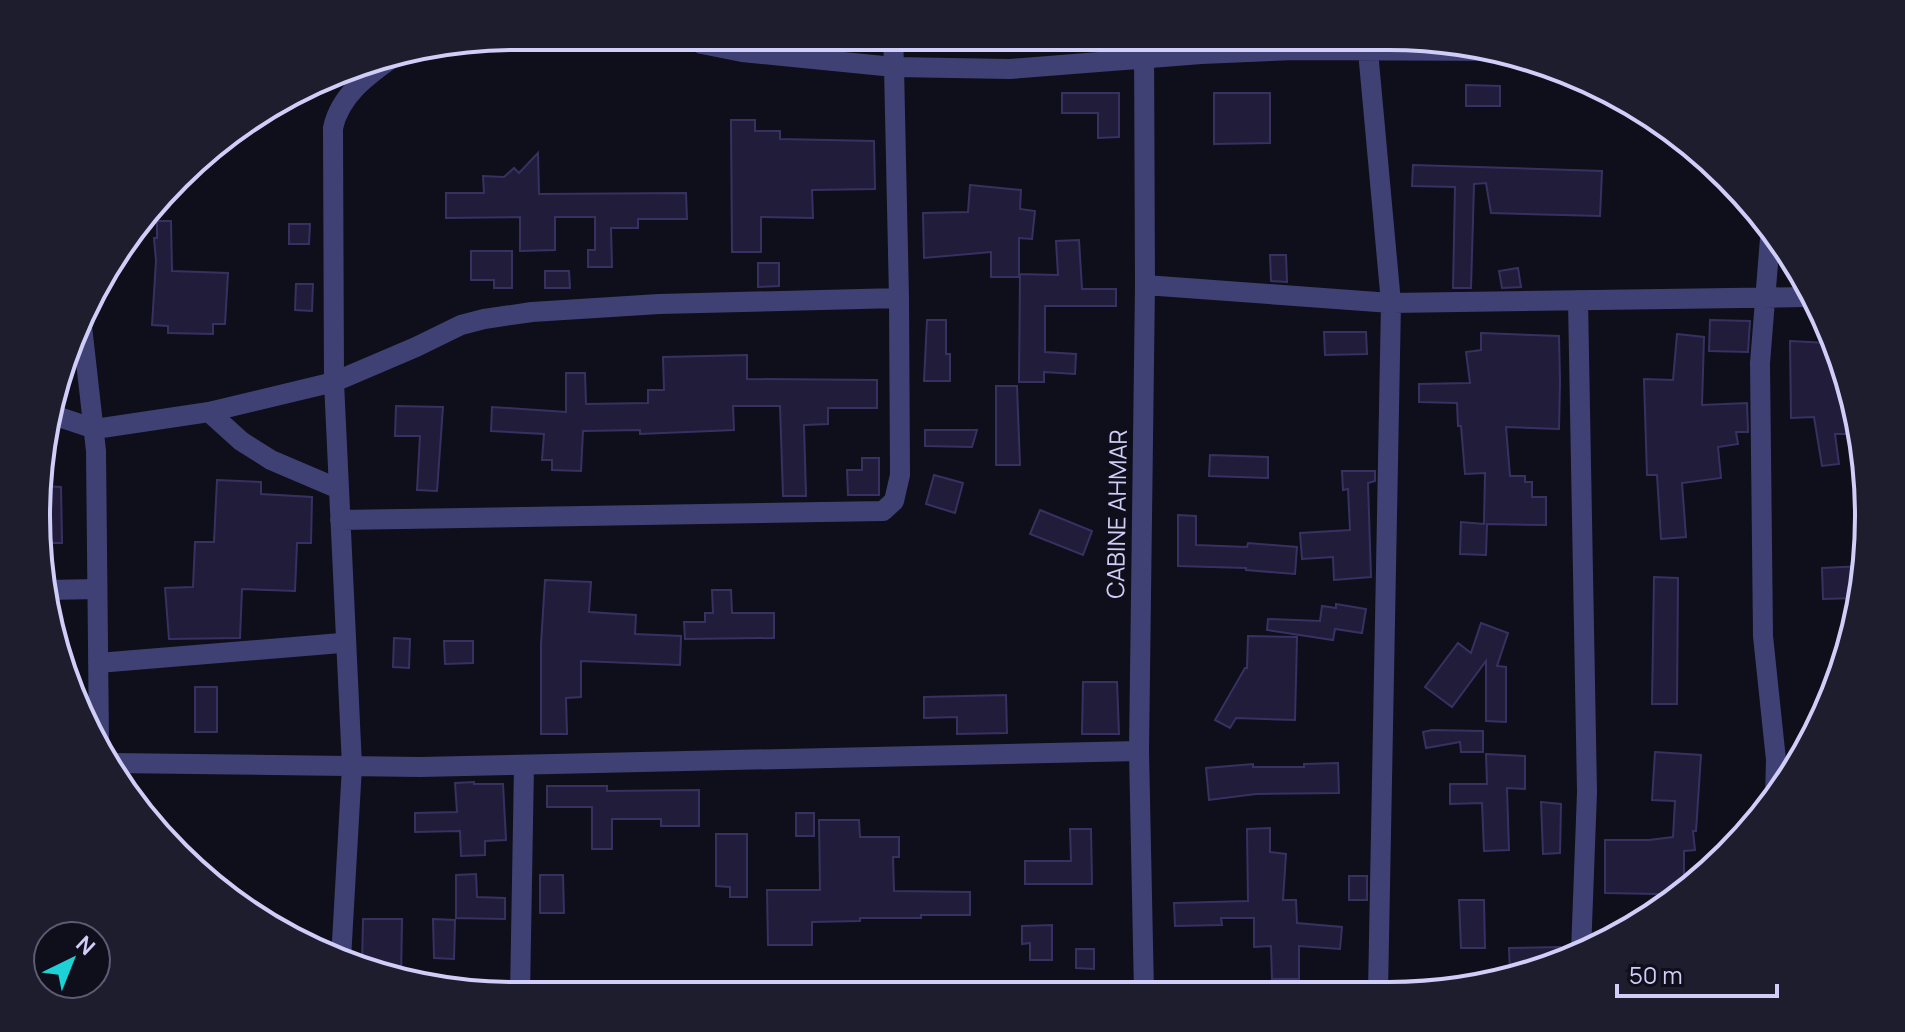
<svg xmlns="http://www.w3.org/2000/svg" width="1905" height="1032" viewBox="0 0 1905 1032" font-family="Manrope,sans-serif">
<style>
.building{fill:#201c3a;stroke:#373162;stroke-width:2}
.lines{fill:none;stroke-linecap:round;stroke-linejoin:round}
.minor{stroke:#3f4174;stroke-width:20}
.labels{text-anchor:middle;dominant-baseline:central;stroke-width:8;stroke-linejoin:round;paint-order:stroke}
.street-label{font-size:24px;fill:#d0cef8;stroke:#0f0e1b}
.rim{fill:none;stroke:#d0cef8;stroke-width:4}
</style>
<rect width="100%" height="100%" fill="#0f0e1b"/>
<path class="building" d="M1466,85l34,1v20h-34z
M1062,93h57v44l-21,1v-25h-36z
M1214,93h56v50l-56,1z
M731,120h24v11h25v8l94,2 1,48 -63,1 1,28 -52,-1v35h-29z
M538,153l1,41 147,-1 1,26h-49v9h-27l1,39h-24v-17h7v-33h-40v33l-35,1v-34l-74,1v-25h38l-1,-17 21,1 10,-9 5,5z
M1413,165l189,6 -2,45 -109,-3 -5,-30 -12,1 -3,104h-18l2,-101 -43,-1z
M970,185l51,5 -1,19 15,2 -3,28 -13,-1v39h-28v-25l-67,6 -1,-45 45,-1z
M157,221h14l1,50 56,2 -3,51h-12v10l-45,-1v-7l-16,-1 4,-64 -2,-23h3z
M289,224h21l-1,20h-20z
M1079,240l3,49h34v17h-71v46l31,2 -1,20 -31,-2v10h-25l1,-108 38,1 -2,-34z
M471,251h41v37h-18v-8h-23z
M1270,255h16l1,27 -16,-1z
M758,263h21v23l-21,1z
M1518,268l3,19 -19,1 -3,-17z
M545,271h24l1,17h-25z
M296,284h17l-1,27 -17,-1z
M927,320h19v34h4v27h-26z
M1710,320l40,1 -2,31 -39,-1z
M1324,332h42l1,22 -42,1z
M1481,333l78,3 1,45 -1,48 -53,-2 4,49h15v6h7v15h14v28l-59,-1 -1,31 -26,-1 1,-32 23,2 1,-51 -20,1 -4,-48h-3l-1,-23 -38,-1v-18l51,-1 -4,-31 15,-2z
M1677,334l27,3 -2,68 45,-2 1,29h-12l2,12 -20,3 3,31 -39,5 4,54 -25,2 -4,-64h-10l-3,-96 29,1z
M1790,341l38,2 25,48 2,43h-20l4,30 -17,2 -8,-49 -23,1z
M747,355v24l130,1v28h-49v16l-24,1 2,71h-23l-3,-90h-47l1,24 -94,4v-4l-57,1 -2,40 -29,-1v-10h-10l2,-26 -53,-3 1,-24 74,5v-39h19l1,31 62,-1v-13h16l-1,-33z
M996,386h21l3,79h-24z
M396,406l47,1 -6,84 -20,-1 3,-54h-25z
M925,430h52l-5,17 -47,-1z
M1210,455l58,2v21l-59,-2z
M862,458h17v37h-31l-1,-25h15z
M1342,471h33v10l-7,2 3,94 -37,3 -1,-23 -31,2 -2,-26 50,-3 -2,-41 -5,1z
M934,475l29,8 -8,30 -29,-9z
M217,480l44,2v12l51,3 -1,46h-14l-2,48 -53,-2 -2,49 -71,1 -4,-51 28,-1 2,-45h19z
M43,486l18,1 1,56h-23z
M1040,510l52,21 -9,24 -53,-21z
M1178,515l18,1v29l51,2 1,-4 49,4 -2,27 -49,-4v-2l-68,-2z
M1864,566l1,12 -7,20 -35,1 -1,-31z
M1654,577l24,1 -1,126h-25z
M545,580l46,2 -2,30 47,3 -1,19 46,2 -1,29 -99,-4v36l-15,1 1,36h-26v-90z
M712,590h19l1,23h42v25l-89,1 -1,-17h21v-9h8z
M1336,604l30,5 -4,24 -27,-4 -2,11 -66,-10 1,-11 52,2 2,-15 14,2z
M1481,623l27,10 -11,33 9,1v55l-20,-1v-60l-34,46 -27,-20 33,-44 13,10z
M1248,636l49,1 -2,83 -59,-2 -6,10 -15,-8 30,-52h2z
M394,638l16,1 -1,29 -16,-1z
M444,641h29v22l-28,1z
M1083,682h34l2,52h-37z
M195,687h22v45h-22z
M1006,695l1,38 -50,1v-17l-33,1v-21z
M1432,730l51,1v21h-22l-1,-10 -34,6 -3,-16z
M1655,752l46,3 -5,76h-3l2,19 -11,1v39l-26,23v-19l-53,-1v-53h44l24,-3 2,-36 -23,-1z
M1486,754l39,2v33l-18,-1 2,62 -25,1 -2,-48 -32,1v-20h37z
M1338,763l1,30 -83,1 -47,6 -3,-32 47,-4v3h51v-3z
M474,782v2h29l3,56 -21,1v14l-24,1 -1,-25 -45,1v-19l42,-1 -2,-29z
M547,786h60v5l92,-1v36h-38v-7h-49v30h-20v-42h-45z
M1541,802l20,2 -1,49 -17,1z
M796,813h18v23h-18z
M819,820h40l1,17h39v20h-6l1,34 76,1v23h-49v3h-61v3l-48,1v23h-44l-1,-55h53z
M1270,828v24l16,2 -3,46h13l1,23 45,4 -2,22 -41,-3v33h-27l-1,-33 -17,1v-29h-33l1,7 -47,1 -1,-23 74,-2 -1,-72z
M1070,829h21l1,55h-67v-23h46z
M716,834h31v63h-17v-10l-14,-1z
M476,874l1,23 28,1v21l-49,-1v-43z
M540,875h23l1,38h-24z
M1349,876h18v24h-18z
M1459,900h25l1,48h-24z
M363,919h39l-1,62 -39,-14z
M433,919l22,1 -1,39 -20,-1z
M1052,925v35h-22v-17l-8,1v-18z
M1560,947l1,15 -17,8 -34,4 -1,-26z
M1076,949h18v20l-18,-1z"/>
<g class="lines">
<path class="minor" d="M684,36l18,8 40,8 152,15 -1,-31
M1144,37l1,248 -6,466 5,242
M1368,51l23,252 -13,689
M1771,226l-11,137 3,273 13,124 -1,38
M1145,285l246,18 415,-6
M1578,300l9,492 -6,160
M82,326l14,125 3,292
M209,412l32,29 30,19 68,29
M50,414l45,15 114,-17 125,-30 82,-35 45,-22 23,-6 48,-7 127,-8 240,-6 -5,-231 116,2 191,-15 93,-4 212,1
M340,520l543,-9 11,-10 6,-26 -1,-177
M47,590l50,-1
M98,663l243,-20
M112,763l308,4 719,-16
M341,959l11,-193 -18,-384 -1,-254c7,-33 35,-53 62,-72
M520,995l4,-230"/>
</g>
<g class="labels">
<g class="street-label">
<text transform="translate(1116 514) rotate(-89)">CABINE AHMAR</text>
</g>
</g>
<path d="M0 0H1905V1032H0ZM516 50H1389A466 466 0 0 1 1855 516V516A466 466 0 0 1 1389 982H516A466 466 0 0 1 50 516V516A466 466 0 0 1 516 50Z" fill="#1e1d2d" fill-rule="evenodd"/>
<path class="rim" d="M516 50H1389A466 466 0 0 1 1855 516V516A466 466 0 0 1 1389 982H516A466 466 0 0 1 50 516V516A466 466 0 0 1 516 50Z"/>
<g transform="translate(72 960) rotate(43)"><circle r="38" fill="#0f0e1b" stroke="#5c5b73" stroke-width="2"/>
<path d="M0-6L14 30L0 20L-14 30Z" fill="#1dd2d6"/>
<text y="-12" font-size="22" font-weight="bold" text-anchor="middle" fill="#d0cef8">N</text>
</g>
<path d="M1617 984v12h160v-12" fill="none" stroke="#d0cef8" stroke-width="4"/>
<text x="1629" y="984" font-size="24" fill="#d0cef8" stroke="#0f0e1b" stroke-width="6" paint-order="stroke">50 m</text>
</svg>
